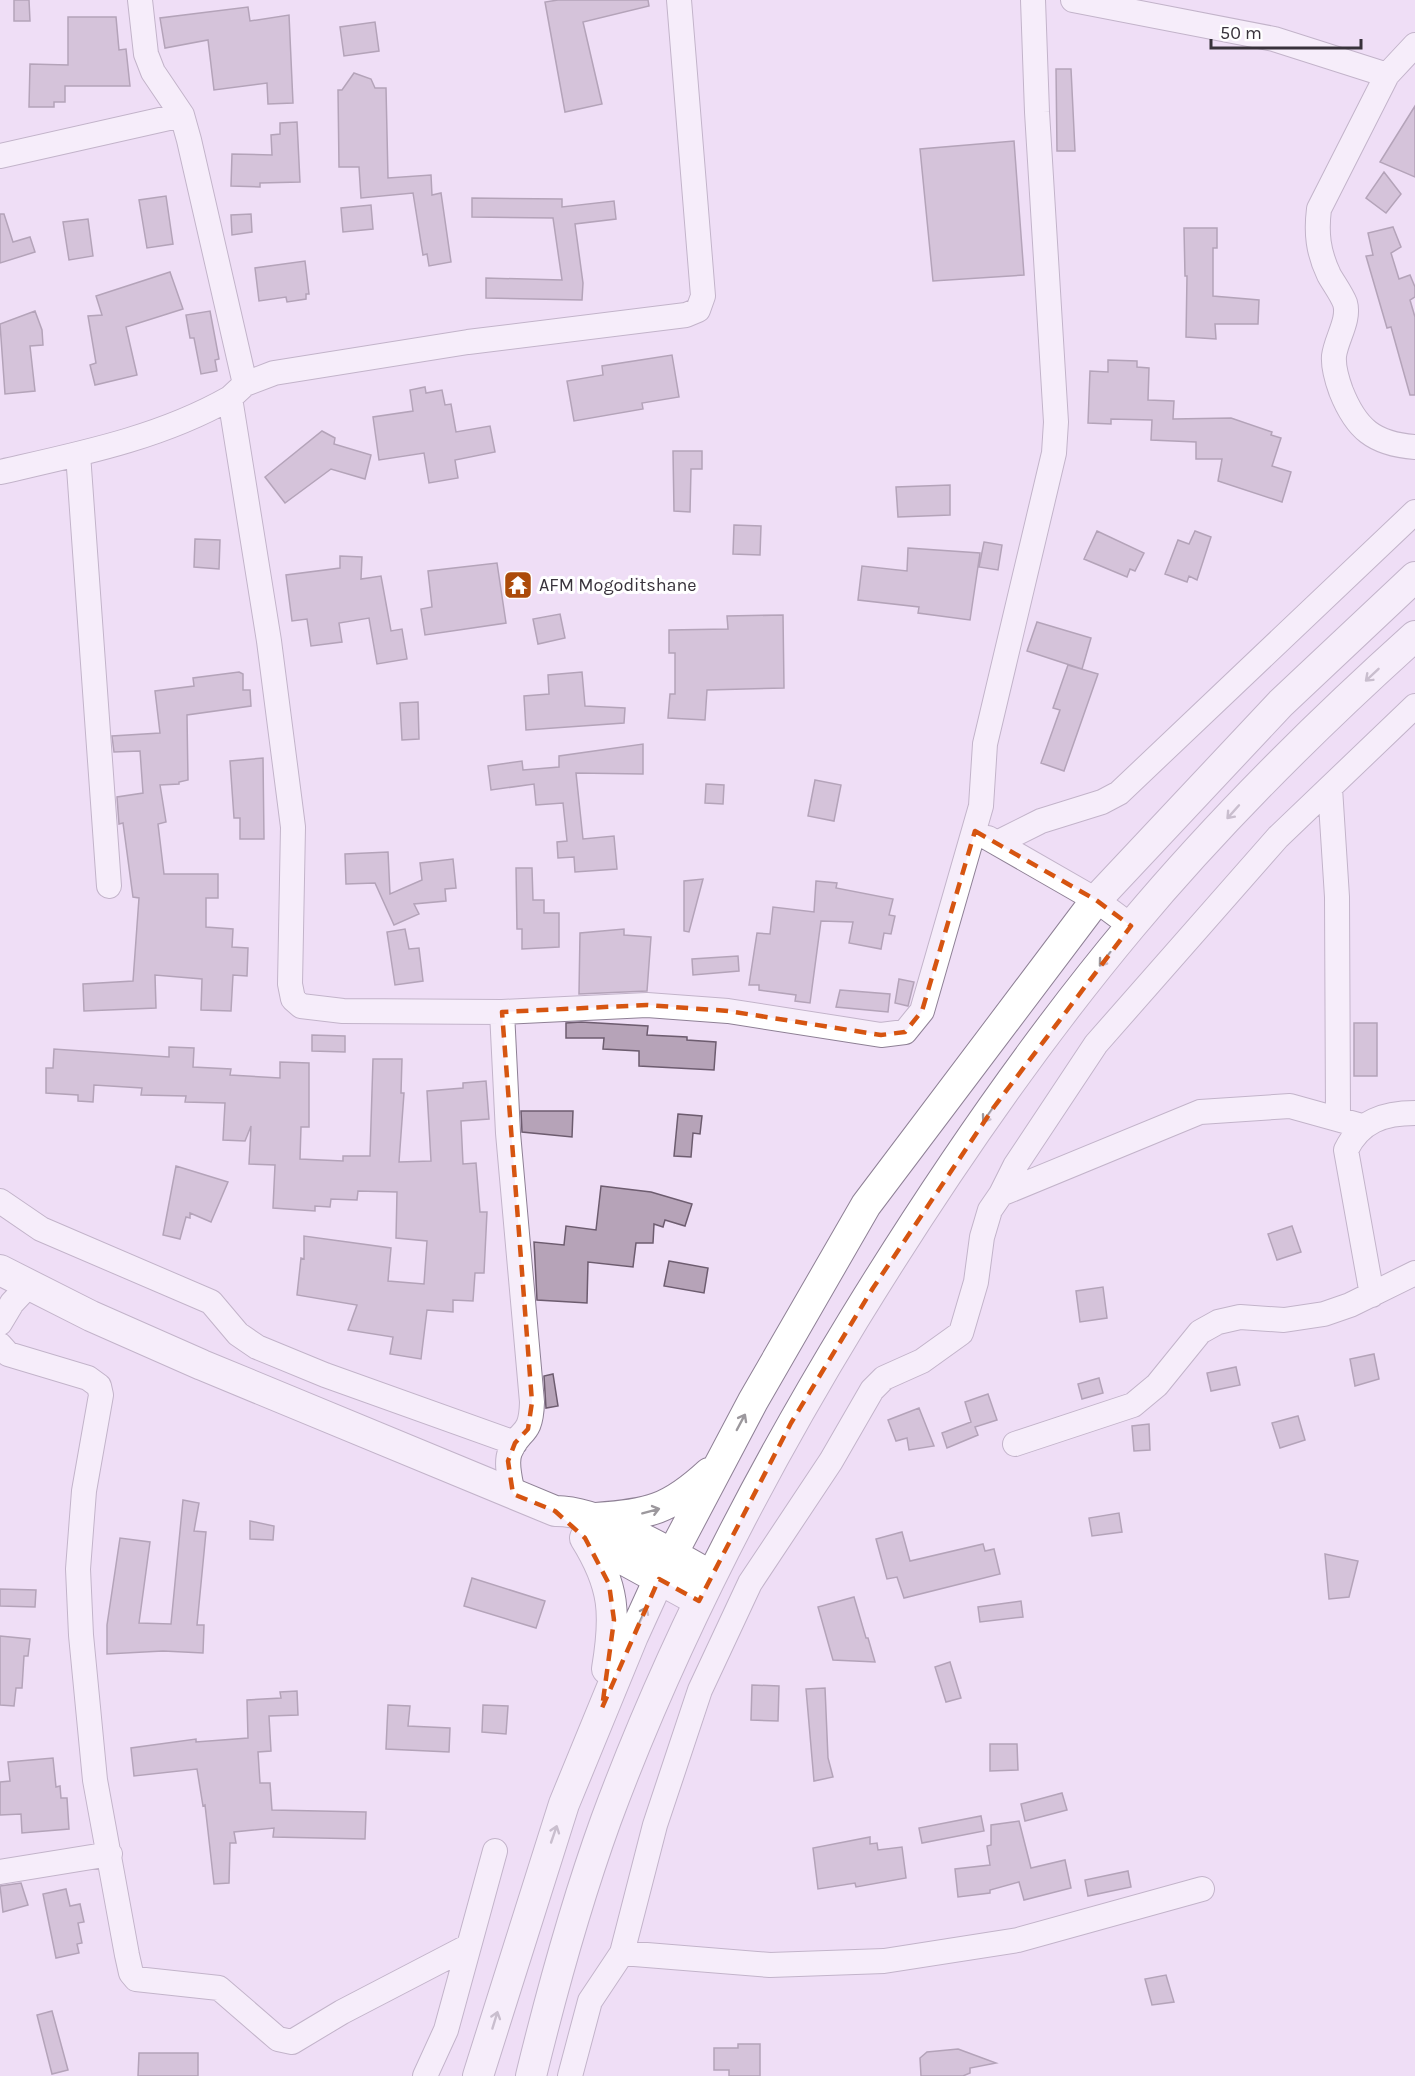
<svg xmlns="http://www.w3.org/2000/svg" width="1415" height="2076" viewBox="0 0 1415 2076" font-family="Karla,sans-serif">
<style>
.building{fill:#b6a3b8;stroke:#6d5c6f;stroke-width:1.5}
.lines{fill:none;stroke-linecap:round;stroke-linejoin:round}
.minor-casing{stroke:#8e8095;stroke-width:26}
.major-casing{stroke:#8e8095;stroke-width:32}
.minor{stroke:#fff;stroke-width:24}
.major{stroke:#fff;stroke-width:30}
.oneway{stroke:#9c989d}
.marked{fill:none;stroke:#d65511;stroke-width:4.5;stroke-dasharray:12 8;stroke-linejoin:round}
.labels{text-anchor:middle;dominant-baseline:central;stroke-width:6;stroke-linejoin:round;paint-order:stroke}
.poi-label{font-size:18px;fill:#38323b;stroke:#fff;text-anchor:start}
</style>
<rect width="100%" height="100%" fill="#efdef6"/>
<path class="building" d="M14,0h15l1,21h-16z
M558,0h90l1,6 -66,16 19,82 -37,8 -20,-110z
M248,7l2,14 39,-6 4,88 -25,1 -1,-21 -53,7 -6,-50 -43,8 -5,-30z
M68,17h48l3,33 7,-1 4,37h-65v16h-11v5h-25l1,-43 38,1z
M375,22l4,29 -35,5 -4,-29z
M1056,69h15l4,82h-18z
M354,73l17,6 4,9h11l2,90 43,-3 1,20 9,-2 10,69 -22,4 -2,-12 -4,1 -10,-62 -52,5 -2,-31h-20l-1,-77h4z
M1415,106v71l-35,-15z
M297,122l3,60 -40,1v4l-29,-1 1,-32 40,1 -1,-20 9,-1v-11z
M1014,141l10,134 -91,6 -13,-132z
M1384,172l17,22 -15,19 -20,-15z
M166,196l7,48 -26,4 -8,-48z
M472,198l90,1v8l52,-6 2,18 -41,5 8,59 -1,17 -96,-2v-20l76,2 -9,-62 -81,-1z
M371,205l2,24 -30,3 -2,-24z
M0,214h4l9,28 17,-5 5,15 -35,11z
M251,214l1,18 -20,3 -1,-20z
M88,219l5,37 -24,4 -6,-38z
M1393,227l8,20 -10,6 8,26 11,-4 5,12v10l-5,3 5,17v78h-5l-19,-68 -4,1 -21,-72 7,-1 -5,-22z
M1184,228h33v20h-4v48l46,4 -1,24h-43l1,15 -30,-2 1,-61h-2z
M305,261l4,33h-3v5l-19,3 -1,-5 -27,4 -4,-33z
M170,272l13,37 -57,18 11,48 -42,10 -5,-20 6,-2 -8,-47 14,-1 -6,-19z
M35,311l7,19 1,15 -13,1 5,45 -30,3 -5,-70z
M210,311l9,48 -4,1 2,11 -16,3 -7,-36h-4l-4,-23z
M672,355l7,42 -37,6 1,6 -69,12 -7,-40 36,-6 -1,-9z
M1108,360l29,1v6l12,1 -1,32 26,1 -1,18 58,-1 41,14 -1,3 10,3 -9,28 19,6 -9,30 -64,-21 4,-22h-26v-17l-45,-2 1,-20 -41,-1v5l-23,-1 2,-52 18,1z
M425,387l1,6 16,-3 3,15 6,-1 5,28 34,-6 5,26 -40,8 3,18 -29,5 -5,-30 -45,7 -6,-43 40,-6 -3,-21z
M322,431l13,7 -1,6 37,11 -6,24 -34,-10 -46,34 -20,-26z
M673,451h29v18h-11l-1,43 -16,-1z
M950,485v30l-52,2 -2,-30z
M734,525l27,1 -1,29 -27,-1z
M1097,531l47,22 -9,18 -5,-2 -3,8 -43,-18z
M1195,531l16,6 -14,43 -8,-4 -2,6 -22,-8 13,-34 11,4z
M195,539l25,1 -1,29 -25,-2z
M984,542l18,3 -4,25 -19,-3z
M908,548l72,5 -10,67 -52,-7 1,-6 -61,-7 4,-34 45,5z
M340,556l22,1 -1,22 20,-3 10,55 11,-2 5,30 -30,5 -8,-46 -30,5 3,19 -31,4 -4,-27 -15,2 -6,-46 54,-7z
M497,563l9,60 -81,12 -4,-26 11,-2 -4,-36z
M560,614l5,24 -27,6 -5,-25z
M783,615l1,73 -77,2 -2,30 -37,-2 2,-24h5v-41h-6v-23l59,-1 -1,-13z
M1037,622l54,16 -9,31 -55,-18z
M1068,665l30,9 -34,97 -23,-8 19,-53 -7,-2z
M239,672l4,2v16h7l1,16 -64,9 1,65 -9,2v2l-19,1 6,37 -8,2 6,50h54v24h-12v29l27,2 -1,18 16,1 -1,28 -14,-1 -2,36 -30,-1 1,-31 -47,-4 1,33 -72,3 -1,-27 50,-3 6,-83 -6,-1 -10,-74 -4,1 -2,-27 26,-4 -3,-42 -26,1 -2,-16 48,-3 -5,-42 39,-5 -1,-8z
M582,672l3,34 40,2 -1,15 -98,7 -2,-34 25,-2 -1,-19z
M418,702l1,37 -17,1 -2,-37z
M643,744v30l-67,-1 7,66 31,-3 3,33 -42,3 -1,-15 -16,1 -1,-16 10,-1 -4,-38 -27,2 -2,-21 -43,6 -3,-24 34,-5 1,9 36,-3v-11z
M263,758l1,81h-24v-21h-6l-4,-57z
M815,780l26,5 -7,36 -26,-5z
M706,784l18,1 -1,19 -18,-1z
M388,852l2,42 32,-14 -2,-17 33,-4 3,29 -11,1 1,12 -32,3 5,10 -25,11 -19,-42 -29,1 -1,-30z
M516,868h16l1,32h11v13h15v34l-37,2v-20h-5z
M703,879l-14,53 -5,-1v-50z
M816,881l21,2 -1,5 57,11 -4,16 6,1 -4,18 -7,-1 -3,16 -32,-6 4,-21 -32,-1 -11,82 -15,-2 1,-6 -37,-5v-5h-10l8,-52 13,1 3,-27 41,5z
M405,929l4,20 10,-1 4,33 -28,4 -8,-53z
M624,929v6l27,2 -4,54 -68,3 1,-61z
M738,956l1,15 -46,4 -1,-16z
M899,979l15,3 -6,24 -13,-3z
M840,990l50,4 -2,18 -52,-5z
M581,1022l67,4 -1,9 40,2v3l29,2 -2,28 -75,-4v-15l-36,-2 1,-11h-38v-15z
M1354,1023h23v53h-23z
M312,1035l33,1v16l-33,-1z
M169,1047l25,1 -1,19 38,2 -1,6 50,3v-16l29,1v64h-8l-1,32 43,2v-5h27l3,-97h29l-1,34h3l-5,69 32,-1 -4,-70 36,-3v-5l23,-2 3,38 -28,2 2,43 13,-1 4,49h7l-3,61h-9l-2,28 -20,-1v12l-26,-2 -6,49 -31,-5 3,-17 -45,-7 9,-25 -60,-10 4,-37 3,1v-23l87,12 -3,33 36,3 3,-43 -31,-3 1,-46 -39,-1 -1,9 -26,-1 -1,8 -15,-1v5l-42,-3 2,-43 -26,-1 2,-38 -6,15 -22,-1 2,-37 -40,-1 1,-6 -45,-1 1,-7 -48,-3 -1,17 -15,-1v-6l-32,-2v-25h7l1,-19 115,8z
M521,1111h52l-1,26 -50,-5z
M678,1114l24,2 -2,18 -7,-1 -2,24 -17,-1z
M176,1166l52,16 -17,40 -21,-9v5l-4,-1 -6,22 -17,-4z
M601,1186l50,6 41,12 -7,22 -20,-6 -2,7 -9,-3 -1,19h-17l-3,24 -45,-5 -1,41 -50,-3 -3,-58 30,3 2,-19 30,4z
M1292,1226l9,26 -24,8 -9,-26z
M669,1261l39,7 -4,25 -40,-7z
M1103,1287l4,31 -27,4 -4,-31z
M1374,1354l5,25 -24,7 -5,-27z
M1236,1367l4,18 -29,6 -4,-18z
M553,1374l5,32 -12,2 -2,-32z
M1099,1378l4,15 -21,6 -4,-15z
M988,1394l9,26 -22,7 3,8 -31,13 -5,-15 29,-11 -6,-20z
M919,1408l15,38 -25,4 -2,-12 -11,3 -8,-21z
M1298,1416l7,24 -25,8 -8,-25z
M1149,1424l1,26 -16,1 -2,-25z
M183,1500l16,3 -5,28 12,1 -9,93h7l-1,28 -40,-2 -56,3v-29l13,-87 30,4 -11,81 32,1z
M1119,1513l3,19 -30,4 -3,-18z
M250,1521l24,5 -1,14 -23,-1z
M902,1532l8,29 73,-17 2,7 9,-2 6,25 -96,24 -7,-21 -10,2 -11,-40z
M1325,1554l33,7 -9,36 -20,2z
M472,1578l73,23 -9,27 -72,-22z
M0,1589l36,1 -1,17 -35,-1z
M854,1597l12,41h2l7,24 -42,-2 -15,-53z
M1021,1601l2,16 -43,5 -2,-15z
M0,1636l30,3 -2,17h-4l-2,32h-6l-2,18 -14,-1z
M950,1662l11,36 -15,4 -11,-35z
M752,1685l27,1 -1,35 -27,-1z
M825,1688l3,70 5,19 -19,4 -8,-92z
M297,1691l1,24 -29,1 2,35 -13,1 2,31h10l2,27 94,2 -1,27 -92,-2 1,-9 -40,4 2,11h-6l-1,40 -15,1 -9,-79 -2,1 -6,-37 -63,7 -3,-28 65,-9v3l52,-4 -1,-38 34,-2 -1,-6z
M388,1705l22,1 -2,20 42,2 -1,24 -63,-3z
M483,1705l25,1 -2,28 -24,-2z
M990,1744h27l1,26 -28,1z
M53,1758l3,29 4,-1 1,12h6l2,31 -47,4 -1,-19 -21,1v-33l10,-1 -2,-19z
M1062,1793l5,17 -42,11 -4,-17z
M981,1816l3,15 -62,12 -3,-15z
M1019,1821l12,47 34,-8 6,28 -47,12 -5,-18 -29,8v3l-32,4 -3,-28 35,-4 -3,-19 4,-1v-20z
M870,1837v7l7,-1 1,7 24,-3 4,31 -50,9 -1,-4 -37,6 -5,-41z
M1128,1871l3,16 -43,9 -3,-16z
M21,1883l7,22 -25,7 -3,-26z
M66,1889l4,17 10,-2 4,18 -6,1 4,20 -5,1 2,9 -23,5 -13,-64z
M1166,1975l8,27 -22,3 -7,-26z
M52,2011l16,59 -16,4 -15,-59z
M738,2044h22v32h-31v-6h-15v-22h24z
M958,2049l38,14 -26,5v5l-7,3h-42l-1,-18 7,-6z
M139,2053h59v23h-60z"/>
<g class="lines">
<g class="minor-casing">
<path id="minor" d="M140,0l6,54 7,18 29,43 7,25 56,244 -15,14 39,243 24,186 -3,157 3,15 8,7 42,5 159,1 145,-7 81,6 153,24 24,-3 17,-21 59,-205 4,-62 69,-291 2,-31 -19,-310 -4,-112
M1073,0l201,39 113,36
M1415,45l-28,30 -68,134c-3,24 -1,43 10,66 5,9 12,18 16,28 5,17 -9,36 -11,53 -1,12 3,24 7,35 15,38 33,53 74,56
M0,156l182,-41
M245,384l29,-11 194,-31 218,-27 12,-5 5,-14 -24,-296
M78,454l31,432
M0,472c79,-18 160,-34 230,-74
M1330,788l7,109 1,221
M988,838l108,62 35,26
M997,843l44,-22 61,-19 17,-9 296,-281
M502,1012l6,121 24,269c-1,37 -13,26 -22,50 -5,12 1,30 3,42
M1001,1194l14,-28 81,-122 182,-207 137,-131
M0,1201l41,28 170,73 27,32 19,13 68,28 190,68
M1372,1295l-26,-145c14,-29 38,-37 69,-37
M0,1323l12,-20 16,-17
M0,1345l8,9 80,24 11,8 2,9 -17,96 -6,78 3,66 14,145 32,175 4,18 5,6 83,9 59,51 14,3 50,-30 125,-65
M1015,1444l118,-39 24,-20 43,-53 18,-10 22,-5 44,3 40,-6 26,-9 65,-32
M0,1872l110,-18
M622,1953l148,12 114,-4 134,-21 184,-51
M425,2076l21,-46 49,-179
M570,2076l20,-75 32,-48 33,-128 45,-135 50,-107 81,-122 41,-71 12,-12 38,-17 39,-28 15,-51 6,-45 8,-27 11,-16 199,-82 90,-6 72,20"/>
</g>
<g class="major-casing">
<path id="major" d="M0,1270l91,46 111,49 353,146c43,-1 118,43 156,65
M596,1518c53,-4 73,-8 113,-45
M585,1538c30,48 31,77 22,131
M586,1539l113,62
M478,2076l86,-272 69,-168 26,-57 94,-178 113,-196 230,-305 185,-197 134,-126
M531,2076c21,-86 45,-173 75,-256 65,-176 151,-342 248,-501 84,-137 175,-271 278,-394 87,-104 183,-199 283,-289"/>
</g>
<use href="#minor" class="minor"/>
<use href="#major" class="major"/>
</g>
<defs><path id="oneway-shaft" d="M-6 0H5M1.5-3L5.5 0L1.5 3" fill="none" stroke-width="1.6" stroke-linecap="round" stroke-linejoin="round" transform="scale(1.5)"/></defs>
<g class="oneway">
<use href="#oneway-shaft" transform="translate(1372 675) rotate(137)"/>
<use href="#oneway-shaft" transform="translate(1233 812) rotate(132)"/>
<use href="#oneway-shaft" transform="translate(1105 959) rotate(128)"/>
<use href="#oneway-shaft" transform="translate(988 1115) rotate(125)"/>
<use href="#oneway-shaft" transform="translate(741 1422) rotate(-62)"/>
<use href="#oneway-shaft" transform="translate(651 1511) rotate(-15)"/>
<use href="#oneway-shaft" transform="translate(643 1615) rotate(-65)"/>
<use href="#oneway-shaft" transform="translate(554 1834) rotate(-71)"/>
<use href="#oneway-shaft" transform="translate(495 2020) rotate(-73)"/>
</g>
<path d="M0 0H1415V2076H0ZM975,831l121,69 35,26 -137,181 -121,181 -82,135 -92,178 -40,-22 -57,129 12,-88 -5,-36 -24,-46 -30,-27 -42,-17 -5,-33 7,-18 13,-14 4,-27 -30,-390 145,-7 81,6 153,24 24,-3 17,-21z" fill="#efdef6" fill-opacity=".55" fill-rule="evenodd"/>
<path class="marked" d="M975,831l121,69 35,26 -137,181 -121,181 -82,135 -92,178 -40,-22 -57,129 12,-88 -5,-36 -24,-46 -30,-27 -42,-17 -5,-33 7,-18 13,-14 4,-27 -30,-390 145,-7 81,6 153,24 24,-3 17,-21z"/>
<defs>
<g id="temple-square" transform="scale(1.5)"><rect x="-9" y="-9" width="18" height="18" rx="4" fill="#ac4b0a" stroke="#fff"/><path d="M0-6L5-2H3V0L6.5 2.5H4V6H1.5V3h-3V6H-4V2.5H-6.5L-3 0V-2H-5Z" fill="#fff"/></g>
</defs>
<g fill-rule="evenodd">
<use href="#temple-square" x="518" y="585"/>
</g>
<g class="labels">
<g class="poi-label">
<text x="539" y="585">AFM Mogoditshane</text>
</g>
</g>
<path d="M1211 39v9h150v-9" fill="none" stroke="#38323b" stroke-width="3"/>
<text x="1220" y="39" font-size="18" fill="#38323b" stroke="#ffffff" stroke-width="4.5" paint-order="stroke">50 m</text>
</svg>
